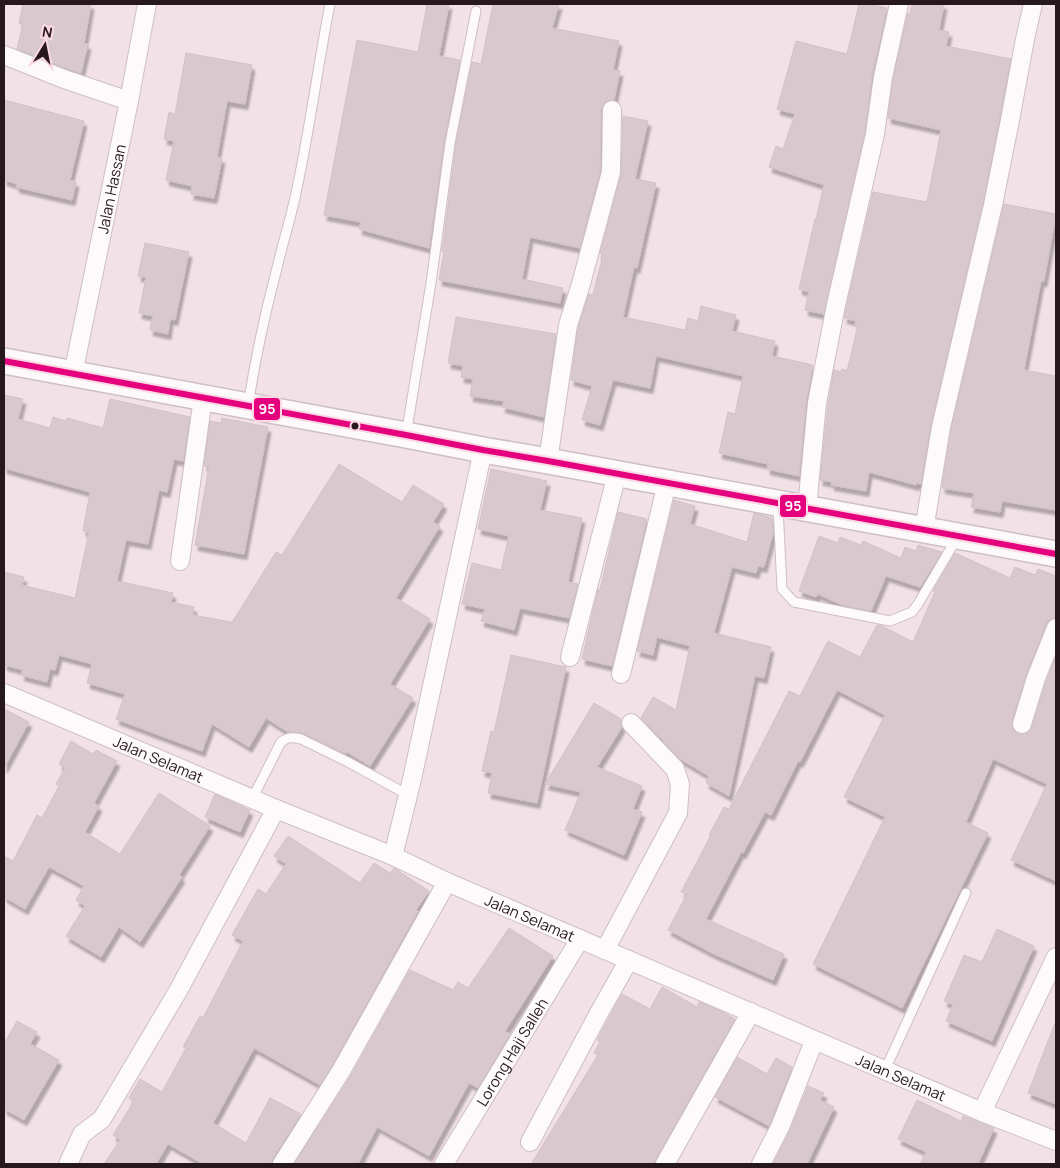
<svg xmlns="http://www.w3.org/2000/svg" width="1060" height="1168" viewBox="0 0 1060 1168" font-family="Manrope,sans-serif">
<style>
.building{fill:#dac8cf;stroke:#d2c2c8;filter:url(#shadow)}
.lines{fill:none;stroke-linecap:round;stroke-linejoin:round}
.lane-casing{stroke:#cebfc4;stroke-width:11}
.street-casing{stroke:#cebfc4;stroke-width:20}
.secondary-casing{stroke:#cebfc4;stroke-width:28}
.lane{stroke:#fdfafb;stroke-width:9}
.street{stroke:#fdfafb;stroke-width:18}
.secondary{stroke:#fdfafb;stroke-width:25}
.bus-1-casing{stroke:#fad9e5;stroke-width:10}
.bus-1{stroke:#e5007d;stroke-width:6}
.bus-dot{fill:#27181e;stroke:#fad9e5;stroke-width:2}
.labels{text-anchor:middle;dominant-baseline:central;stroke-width:4;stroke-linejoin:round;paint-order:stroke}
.street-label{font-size:15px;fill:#27181e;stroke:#fad9e5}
.line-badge{stroke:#fad9e5;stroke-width:2}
.badge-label{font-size:14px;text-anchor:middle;font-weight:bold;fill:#fff}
</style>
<defs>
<filter id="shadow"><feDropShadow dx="3" dy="5.5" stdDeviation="1" flood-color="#0004"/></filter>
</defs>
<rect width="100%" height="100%" fill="#f2e1e7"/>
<path class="building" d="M23,4h68l-7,40h4l-7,29 -13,-4 -51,-20 6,-25 -4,-1z
M427,4h22l-10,52 21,4 -16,82 -15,106 -70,-19 2,-7 -37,-7 33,-175 61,12z
M493,4h66l-7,24 67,13 -6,29 7,1 -6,29 -8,1 -3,4 -2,4 -1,62 -20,77 -50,-11 -8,42 41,9 -3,15 -121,-23 5,-28 -2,-1 14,-107 16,-82 9,2z
M859,4h9l19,4 -15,67 -7,57 -41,182 -19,-4 4,-18 -10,-3 16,-70h1l8,-34 -55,-18 7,-21 7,3 12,-35 -18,-5 19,-68 51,13z
M912,4h32l-5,26 10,2 -3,14 65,13 -28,144 -52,222 -10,59 -4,-1 -1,2 -47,-13 -3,19 -35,-6 1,-3 -12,-2 8,-75 6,-35 7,2 1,-3 5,2 11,-46h-3l1,-4 -12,-3 29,-126 54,10 14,-72 -53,-12 5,-39 15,-66 2,1z
M186,53l66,12 -7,39 -18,-3 -10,56 5,1 -8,40 -23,-4 1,-8 -26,-6 8,-39 -10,-2 5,-27 6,2z
M4,100l80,21 -14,59 6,2 -4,18 -56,-13 1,-3 -13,-4z
M623,116l25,5 -13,58 21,4 -19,85 -3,-1 -11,50 62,13 3,-12 10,3 3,-15 35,9 -4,16 43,10 -3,15 41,9 -7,37 -7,74 -32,-7 1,-5 -49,-11 9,-41 7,2 8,-38 -16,-4 -71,-16 -6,32 -37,-8 -13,45 -18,-5 10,-34 -21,-6 7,-53 11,-33 4,1 9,-36h-1l1,-6h-2l21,-78z
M1004,204l52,10 -12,67h-3l-17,89 32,6v134l-54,-9 -2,11 -29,-5 3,-14 -32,-5 9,-59z
M145,243l44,9 -14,68 -5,-1 -2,15 -18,-4 3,-14 -14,-3 7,-36 -8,-1z
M456,317l100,17 -12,83 -42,-10 2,-6 -34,-5 3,-17 -12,-2 2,-11 -15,-3z
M4,395l19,4 -5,20 32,9 3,-11 13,4 1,-3 36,10 7,-29 80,18 -7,44 -9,-2 -7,33 -8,-2 -11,54 -22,-4 -9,41 56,12 -2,9 23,5 -1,8 38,7v2l45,-72 6,3 57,-91 63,38 11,-17 31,19 -11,18 7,4 -44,72 34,21 -40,65 23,14 -43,68 -23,-14 -1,2 -44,-21 -14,-1 -22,-14 -17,29 -37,-23 -10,27 -86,-32 9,-25 -38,-11 5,-19 -33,-9 -4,15 -5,-1 -3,13 -26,-7 2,-5 -19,-5v-93l20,5 -2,8 53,13 14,-66 -6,-1 7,-39 -86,-24z
M222,418l46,9 -24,127 -49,-9 14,-78 -5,-1 6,-45 11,2z
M491,469l56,12 -7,29 42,8 -14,64 10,2 -9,34 -49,-10 -6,22 -33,-9 4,-12 -23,-5 10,-41 29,7 8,-34 -31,-7z
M674,500l21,6 -5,18 57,18 7,-29 18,5 1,15 -9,34 -6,-1 -2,7 -24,-6 -18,66 57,14 -7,31 -9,-2 -26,120 -23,-13 3,-7 -29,-17 -18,-19 1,-1 -4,-2 -18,-19 12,-21 23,13 14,-64 -33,-9 -4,18 -16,-4z
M618,512l29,7 -35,147 -30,-7 16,-70 2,1z
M819,536l19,7 2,-6 21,8 2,-4 38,17 4,-11 11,4 2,-6 24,7 -22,35 -34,-11 -15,35 -29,-6 -24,-11 -2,3 -17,-6z
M955,553l55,25 5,-11 20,8 3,-6 18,7v42l-6,1 -4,5 -20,51 -14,46v5l2,5 5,3h6l5,-3 2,-4 14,-45 10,-26v225l-45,-21 36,-76 -54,-25 -27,63 22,11 -86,175 -89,-44 72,-147 -41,-20 41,-82 -48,-25 -37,72 -2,-1 -27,54 -6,-3 -22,41 -2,-1 -35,67 78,35 -11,26 -59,-26 -46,-24 19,-36 -6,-2 30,-57h-2l15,-28 5,2 60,-118 11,5 28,-55 32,16 17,-32 5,1 31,16 22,-50 -2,-1z
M511,655l55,12 -29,136 -49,-10 4,-20 -10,-2 9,-40 3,1z
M594,703l27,16v6l1,2 -25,40 45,19 -9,23 9,3 -18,43 -59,-25 16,-38 -36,-8z
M4,709l25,13 -25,46z
M71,741l22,13 3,-4 21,11 -23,42 5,3 -14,26 35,22 39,-61 51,33 -31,49 3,2 -42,65 -21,-15 -18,30 -35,-21 19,-30 -9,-6 8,-14 -35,-19 -24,42 -21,-12v-41l9,5 24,-46 5,3 17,-32 -3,-2 9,-16 -6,-4z
M215,794l35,16 -10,22 -35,-15z
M288,836l72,47 14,-20 16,10 4,-5 35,23 -13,19 2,1 -86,155 -12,19 -66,-37 -41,75 33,20 24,-45 31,16 -28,44 -2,6h-68l-35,-20 -12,20h-52l16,-24 -7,-5 21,-34 -5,-3 11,-19 22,13 24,-44 -3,-1 17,-31 3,2 40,-77 -11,-6 26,-46 8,5 20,-30 -12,-8z
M509,928l44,28 -48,75 5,3 -32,54 -9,-5 -40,73 -52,-29 -19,37h-64l56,-87 60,-107 43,20 5,-8 10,6z
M997,929l37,17 -42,95 -46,-20 7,-16 -9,-4 20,-46 18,7z
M662,987l35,20 2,-5 20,8 16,9 -79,140 -2,5h-123l67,-109 -4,-2 6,-11 -3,-2 25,-46 28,15z
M17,1021l20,11 -7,12 29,16 -35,60 -20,-11v-65z
M1055,1023h1v81l-28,-11z
M737,1057l30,17 9,-16 16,9 -23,59 -54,-29z
M808,1086l16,7 -4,7 14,7 -27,57h-34l17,-33z
M917,1100l44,21 2,-5 31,12 -16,36h-58l6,-12 -28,-13z"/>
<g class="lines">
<g class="lane-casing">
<path id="lane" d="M248,406c7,-46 17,-93 29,-138 5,-22 12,-44 17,-66 15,-66 23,-132 36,-198
M406,435l25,-152 19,-140 26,-132
M778,506l4,83 12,13 96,19 22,-9 6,-8 39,-66
M252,799l29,-57c7,-5 11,-5 20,-3l47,23 60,33
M885,1070l81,-177"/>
</g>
<g class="street-casing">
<g id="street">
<path d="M4,55l60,24 65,22"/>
<path id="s1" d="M73,374l56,-273 18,-97"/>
<path d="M548,461l20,-136 13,-41 30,-112 1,-62"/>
<path d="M807,508l10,-105 19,-98 39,-171 8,-57 16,-73"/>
<path d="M924,530l17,-103 52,-222 17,-85 15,-81 8,-35"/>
<path d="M180,561l23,-163"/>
<path d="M570,657l47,-183"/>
<path d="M621,674l46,-191"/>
<path id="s2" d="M4,693l272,116 117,47 54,26 535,230 74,29"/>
<path d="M1022,724l14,-46 20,-50"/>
<path d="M393,856l19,-77 71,-329"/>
<path d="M605,950l73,-137 2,-29 -5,-15 -44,-46"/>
<path d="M982,1112l74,-155"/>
<path d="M530,1142l70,-131 29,-51"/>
<path d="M68,1164l14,-30 20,-15 76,-128 98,-182"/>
<path d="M282,1164l59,-93 106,-189"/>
<path id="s3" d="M444,1164l136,-225"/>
<path d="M665,1164l86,-152"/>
<path d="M761,1164l19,-37 34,-86"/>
</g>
</g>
<g class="secondary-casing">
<path id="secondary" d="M4,361l402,74 77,15 65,11 508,93"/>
</g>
<use href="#lane" class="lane"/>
<use href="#street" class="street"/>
<use href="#secondary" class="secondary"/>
<g class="bus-1-casing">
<path id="bus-1" d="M4,361l402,74 77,15 65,11 508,93"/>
</g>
<use href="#bus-1" class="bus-1"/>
</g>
<circle class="bus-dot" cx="355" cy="426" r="4.5"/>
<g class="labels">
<g class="street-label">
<text stroke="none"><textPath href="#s1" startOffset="189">Jalan Hassan</textPath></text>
<text stroke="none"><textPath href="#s2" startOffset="168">Jalan Selamat</textPath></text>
<text stroke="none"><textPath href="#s2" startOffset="572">Jalan Selamat</textPath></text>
<text stroke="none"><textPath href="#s3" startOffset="131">Lorong Haji Salleh</textPath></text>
<text stroke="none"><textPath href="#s2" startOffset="976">Jalan Selamat</textPath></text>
</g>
</g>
<g class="line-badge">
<rect x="253" y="397" width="28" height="24" rx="5" fill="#e5007d"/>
<rect x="779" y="494" width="28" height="24" rx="5" fill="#e5007d"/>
</g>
<g class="badge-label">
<text x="267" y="414">95</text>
<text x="793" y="511">95</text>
</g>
<rect width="1060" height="1168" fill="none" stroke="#27181e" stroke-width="10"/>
<g transform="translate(45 45) rotate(10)" stroke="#fad9e5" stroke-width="4" paint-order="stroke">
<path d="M0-4L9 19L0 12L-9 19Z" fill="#27181e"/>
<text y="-8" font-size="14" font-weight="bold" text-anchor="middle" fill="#27181e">N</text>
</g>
</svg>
